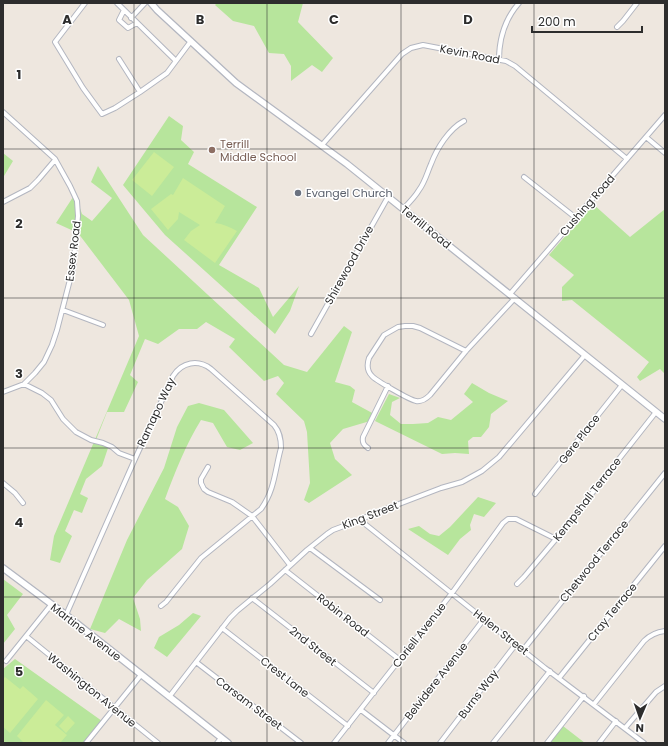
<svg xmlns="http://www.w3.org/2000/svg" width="668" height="746" viewBox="0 0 668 746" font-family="Poppins,sans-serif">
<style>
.green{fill:#b7e59c}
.pitch{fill:#cbec98}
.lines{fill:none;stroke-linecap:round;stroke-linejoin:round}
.street-casing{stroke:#b3b6c0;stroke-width:6}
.secondary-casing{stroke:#b3b6c0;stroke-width:8}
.street{stroke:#fff;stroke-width:4}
.secondary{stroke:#fff;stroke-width:5.5}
.grid{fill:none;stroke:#2d2d2d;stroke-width:1;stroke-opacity:0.55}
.education-dot{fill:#8d6e63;stroke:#fff;stroke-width:1.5}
.worship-dot{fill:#6b7280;stroke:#fff;stroke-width:1.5}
.labels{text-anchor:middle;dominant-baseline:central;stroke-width:3;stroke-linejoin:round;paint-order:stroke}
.street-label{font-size:11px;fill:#2d2d2d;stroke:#fff}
.education-label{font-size:11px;fill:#785e54;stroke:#fff;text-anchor:start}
.worship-label{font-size:11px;fill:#5b616d;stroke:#fff;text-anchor:start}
.grid-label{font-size:13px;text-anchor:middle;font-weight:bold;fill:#2d2d2d;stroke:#fff;stroke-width:3;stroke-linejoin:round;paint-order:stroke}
</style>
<rect width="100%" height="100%" fill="#eee7df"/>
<path class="green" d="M217,3h86l-5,19 35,36 -11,14 -10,-7 -21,16v-15l-7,-12 -15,-1 -15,-27 -21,-5 -18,-16z
M169,116l14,10 -2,14 13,12 -6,12 69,43 -38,58 40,23 14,29 26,-31 -9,25 -15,23 -110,-99 -42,-50z
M3,153l10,8 -9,15 -1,-1z
M98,166l45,69 141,130 23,7 37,-46 8,6 -17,50 15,4 5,4 -3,12 22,12 -4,7 -27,8 -13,14 5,16 17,16 -43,28 -5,-3 6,-17 -3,-51 -3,-11 -28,-27 8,-11 -6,-7 -14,5 -35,-34 6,-8 -29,-17 -9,7h-18l-21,15 -13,-5 -15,36 8,7 -14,30h-17l-11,28 13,5 -7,21 -16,13 -6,15 8,4 -6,15 -8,-3 -9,21 7,5 -12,27 -10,-3 4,-24 85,-200 -10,-36 -51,-67 -22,-10 19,-29 7,20 10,7 20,-23 -21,-16z
M593,204l37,33 35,-28v165l-5,-5 -20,12 -3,-4 12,-15 -77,-62 -10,1v-14l12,-12 -25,-20z
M472,383l17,10 19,8 -17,13 -2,13 -8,10h-8l-5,4 1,13 -14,-1 -13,1 -67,-33 14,-27 11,4 -8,4 -2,13 11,9h12l15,-1 10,-6 13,3 22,-18 -9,-8z
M199,403l25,7 29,33 -13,7 -13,-3 -14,-24 -12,-3c-15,24 -26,52 -36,79l13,8 11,19 -7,23 -35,31 -14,18 7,21 1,12 -22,-12 -14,14 -15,-4 37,-89 37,-72 13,-41 11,-21z
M478,497l18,6 -12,14 -10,-3 -4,11 1,5 -11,9 -12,16 -40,-26 11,-3 11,8 9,2 11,-9z
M3,579l20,15 -16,21 8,14 -12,15z
M193,613l8,3 -34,41 -13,-9 5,-11 20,-12z
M15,659l87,62 -17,22h-82v-74z
M563,726l22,17h-35z"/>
<path class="pitch" d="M154,152l20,15 -22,29 -20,-16z
M183,178l42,28 -10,17c8,1 15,4 22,8l-22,32 -31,-23 7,-9 9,-6 -21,-13 -1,7 -10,11 -17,-21 20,-15 2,1z
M5,677l15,12 3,-3 15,13 -28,34 -7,-6v-48z
M46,700l18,15 -9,10 12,10 -7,8h-36l-7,-7z
M68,716l7,7 -9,10 -7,-7z"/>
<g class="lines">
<g class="street-casing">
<path id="street" d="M85,3l-30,39 28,46 19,26 13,-6 25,-16 27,-19 24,-32
M117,3l59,58
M124,10l-5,10 9,8 9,-5
M131,18l14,-15
M617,27l6,-6 14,-18
M119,59l21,33
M499,60c0,-21 6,-41 20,-57
M3,112l52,47 15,27 7,15 1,15 -5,52 -16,62 -5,15 -8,17 -9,11 -11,11 -21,8
M646,137l19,16
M322,145l80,-91 9,-6 12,-3 83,16 9,5 112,93
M524,177l52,41
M3,202l27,-14 8,-8 17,-20
M403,209c6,-6 12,-12 16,-19 6,-8 8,-17 12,-26 6,-16 18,-35 33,-43
M510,294l155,-179
M63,310l40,15
M311,334l77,-137
M466,351l-46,-23 -7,-2h-8l-7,1 -14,8 -15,23c-2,6 -2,13 3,18 3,4 38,24 44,25 6,1 10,-2 14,-6l36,-44 49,-53
M24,384l18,9 9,7 12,19 13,13 15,8 12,3 9,4 7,6 16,6
M368,448c-4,-3 -6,-5 -5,-11l25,-51
M208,467l-7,12v4l3,6 4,3 24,10 20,14 38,49
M3,483l12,10 8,10
M535,494l87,-109
M360,520l185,148 99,75
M310,548l70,52
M285,570l115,90
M517,584l7,-7 32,-38 100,-127
M252,598l122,95
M66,615l69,-156 38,-83c9,-14 25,-17 38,-7l63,56c6,7 7,14 7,23 -6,21 -6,42 -20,61l-60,49 -35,44 -5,4
M222,628l126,98
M26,636l132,107
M523,650l142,-177
M6,661l45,-56
M196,662l105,81
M559,678l106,-132
M169,697l61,-79 7,-7 33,-27 37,-34 20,-16 6,-4 27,-10 10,-5 71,-27 21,-6 20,-11 17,-14 86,-102
M594,704l50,-63c6,-6 12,-9 21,-10
M361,710l43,33
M625,728l31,-36 9,-6
M86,743l55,-68
M217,743l4,-5
M334,743l118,-150 51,-70 5,-4h8l40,20
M388,743l96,-124
M440,743l76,-99
M493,743l57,-72
M547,743l37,-47
M599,743l17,-22"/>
</g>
<g class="secondary-casing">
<path id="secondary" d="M151,3l6,7 79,73 111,81 318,255
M3,568l63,47 162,128"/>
</g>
<use href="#street" class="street"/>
<use href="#secondary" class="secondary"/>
</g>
<path class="grid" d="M134,3v740M267,3v740M401,3v740M534,3v740M3,149h662M3,298h662M3,448h662M3,597h662"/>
<circle class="education-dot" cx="212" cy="150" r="4"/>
<circle class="worship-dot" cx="298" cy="193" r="4"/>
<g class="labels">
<g class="street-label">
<text transform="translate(470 54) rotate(11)">Kevin Road</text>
<text transform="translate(587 205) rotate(-49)">Cushing Road</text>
<text transform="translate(426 227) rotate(39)">Terrill Road</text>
<text transform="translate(73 251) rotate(-83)">Essex Road</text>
<text transform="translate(349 265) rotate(-61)">Shirewood Drive</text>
<text transform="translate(156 412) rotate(-65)">Ramapo Way</text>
<text transform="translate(579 439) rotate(-52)">Gere Place</text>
<text transform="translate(587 499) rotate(-52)">Kempshall Terrace</text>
<text transform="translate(370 515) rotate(-21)">King Street</text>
<text transform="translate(594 561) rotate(-51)">Chetwood Terrace</text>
<text transform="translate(612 612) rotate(-51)">Cray Terrace</text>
<text transform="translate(343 615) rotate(38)">Robin Road</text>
<text transform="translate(86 632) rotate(38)">Martine Avenue</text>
<text transform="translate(501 632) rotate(38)">Helen Street</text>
<text transform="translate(419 635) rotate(-52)">Coriell Avenue</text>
<text transform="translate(313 646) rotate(38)">2nd Street</text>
<text transform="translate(285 677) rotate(38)">Crest Lane</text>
<text transform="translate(436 681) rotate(-52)">Belvidere Avenue</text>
<text transform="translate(92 690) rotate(39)">Washington Avenue</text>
<text transform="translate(478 694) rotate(-53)">Burns Way</text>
<text transform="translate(249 703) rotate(37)">Carsam Street</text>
</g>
<g class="education-label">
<text x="220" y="144">Terrill<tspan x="220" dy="13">Middle School</tspan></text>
</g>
<g class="worship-label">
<text x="306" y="193">Evangel Church</text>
</g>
</g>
<g class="grid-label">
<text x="67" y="24">A</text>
<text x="200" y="24">B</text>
<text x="334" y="24">C</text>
<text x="468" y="24">D</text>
<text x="19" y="79">1</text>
<text x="19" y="228">2</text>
<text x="19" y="378">3</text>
<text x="19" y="527">4</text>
<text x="19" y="676">5</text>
</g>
<rect width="668" height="746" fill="none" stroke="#2d2d2d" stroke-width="8"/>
<g transform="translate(640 718) rotate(182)" stroke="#ffffff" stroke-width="3" paint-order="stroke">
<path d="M0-3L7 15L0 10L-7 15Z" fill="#2d2d2d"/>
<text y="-6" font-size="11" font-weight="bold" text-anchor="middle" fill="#2d2d2d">N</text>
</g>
<path d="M532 26v6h110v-6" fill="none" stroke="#2d2d2d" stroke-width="2"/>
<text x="538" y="26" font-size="12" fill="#2d2d2d" stroke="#ffffff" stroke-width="3" paint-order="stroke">200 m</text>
</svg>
